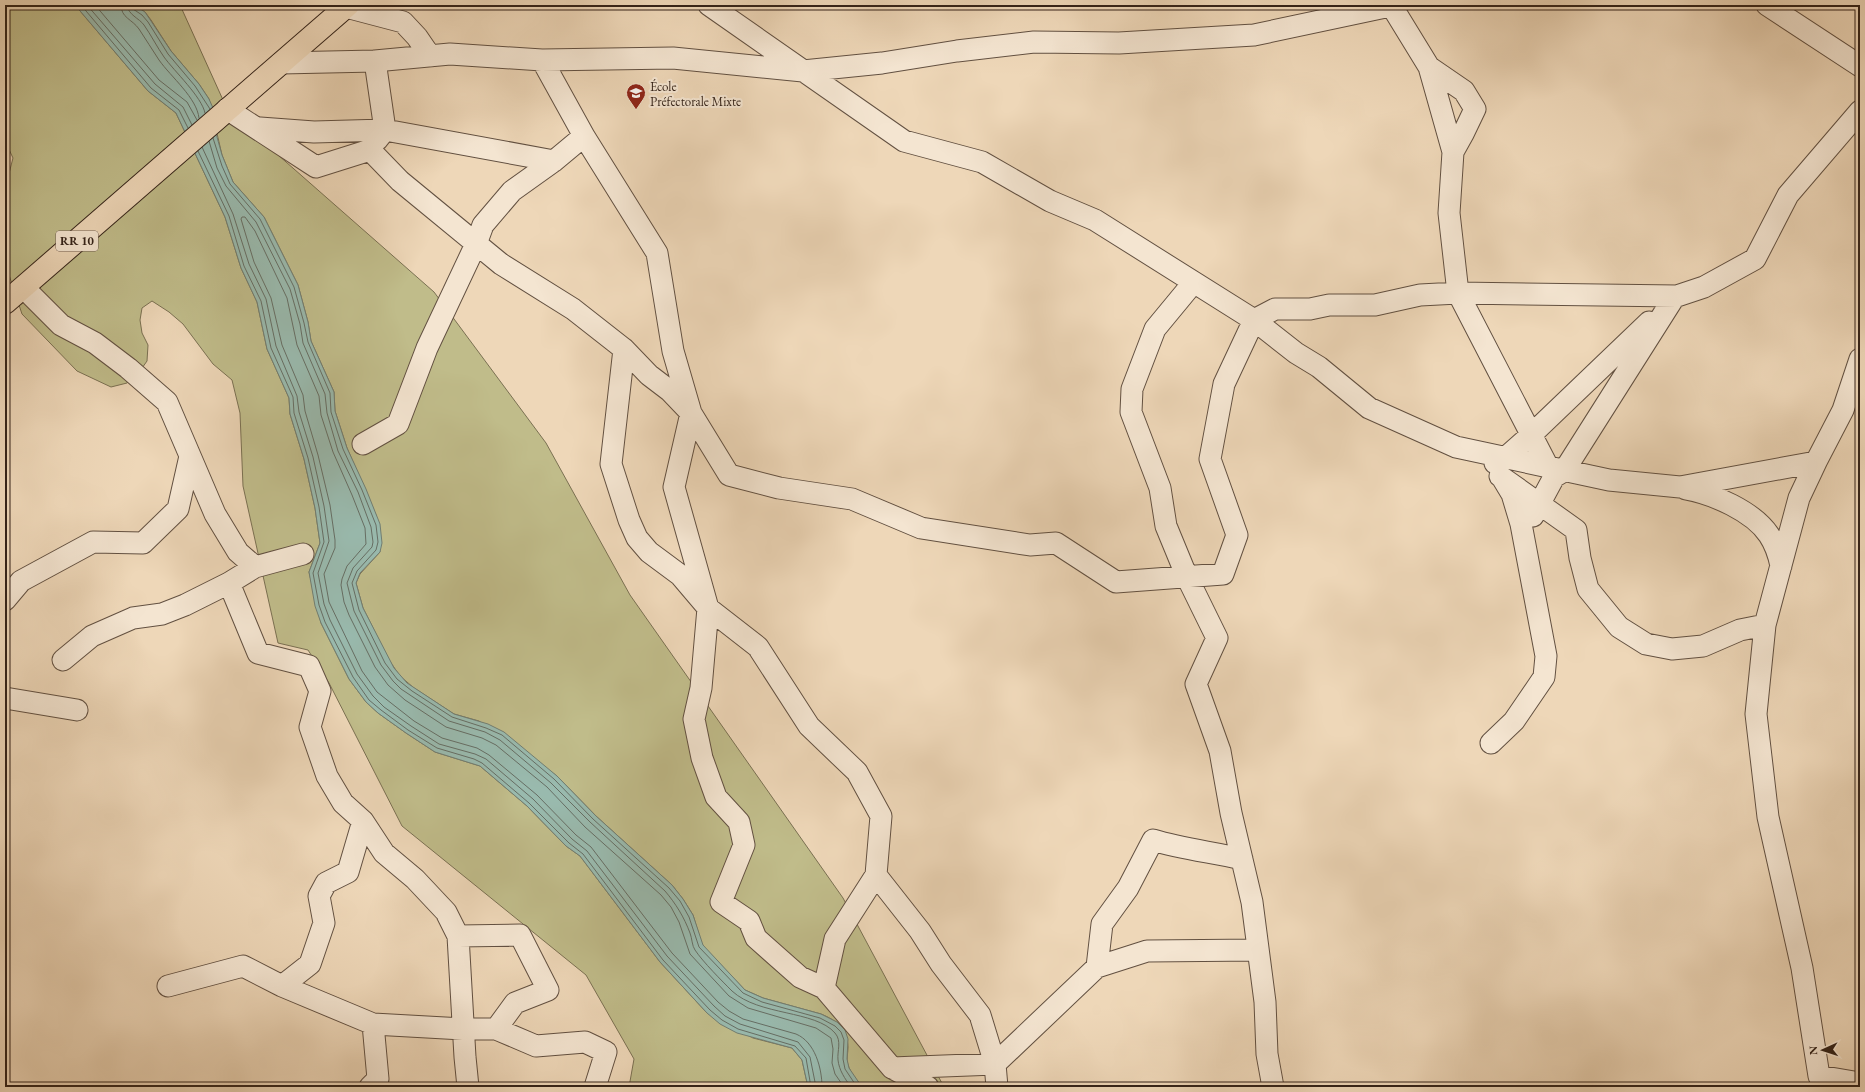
<svg xmlns="http://www.w3.org/2000/svg" width="1865" height="1092" viewBox="0 0 1865 1092" font-family="'EB Garamond',serif">
<style>
.green{fill:#c0bc8a;stroke:#7a7052}
.water{fill:#99baae;stroke:#717e72}
.lines{fill:none;stroke-linecap:round;stroke-linejoin:round}
.shore{stroke:#666e64;stroke-width:1}
.minor-casing{stroke:#625041;stroke-width:23}
.major-casing{stroke:#342319;stroke-width:24}
.minor{stroke:#f4e5d1;stroke-width:21}
.major{stroke:#eed7b8;stroke-width:22}
.labels{text-anchor:middle;dominant-baseline:central;stroke-width:4;stroke-linejoin:round;paint-order:stroke}
.shield{fill:#f4e5d1;stroke:#6e5d50;stroke-width:1}
.shield-label{font-size:12px;font-weight:bold;fill:#342319}
.poi-label{font-size:13px;fill:#342319;stroke:#f4e5d1;text-anchor:start}
</style>
<rect width="100%" height="100%" fill="#eed7b8"/>
<filter id="stains"><feTurbulence type="fractalNoise" baseFrequency=".005" numOctaves="4"/><feColorMatrix values="0 0 0 0 .2 0 0 0 0 .09 0 0 0 0 .02 0 0 0 .5 -.17"/></filter>
<radialGradient id="worn" r=".72"><stop offset=".6" stop-color="#630" stop-opacity="0"/><stop offset="1" stop-color="#630" stop-opacity=".3"/></radialGradient>
<path class="green" d="M5,5h70l73,86 28,22 49,104 16,51 16,34 10,47 22,49 1,16 14,45 11,49 5,35 -11,29 12,51 28,56 17,23 12,11 28,20 29,19 45,14 47,40 39,40 14,10 80,106 47,51 46,25 39,10 10,12 6,27h-179l5,-28 -48,-84 -184,-149 -73,-143 -21,-33 -30,-7 -35,-157 -3,-73 -8,-33 -19,-16 -30,-40 -14,-12 -17,-11 -10,7 -2,12 2,13 6,12 -1,16 -7,10 -13,12 -16,4 -34,-16 -55,-57 -15,-45 -2,-15v-65l8,-31 -8,-17z
M134,5h46l48,106 206,181 112,151 84,152 213,303 101,189h-82c-6,-8 -14,-17 -15,-27 0,-4 1,-8 1,-13 -1,-18 -10,-26 -27,-33l-58,-16 -18,-8 -43,-45 -9,-30 -10,-16 -11,-14 -76,-69 -39,-40 -78,-55 -25,-7 -40,-26 -14,-12 -11,-16 -26,-52 -7,-25 4,-9 20,-22 -4,-37 -29,-67 -12,-37 -1,-19 -23,-51 -3,-19 -10,-37 -34,-68 -31,-35 -11,-27 -13,-56 -10,-15 -28,-33 -20,-31 -6,-8z"/>
<path class="water" d="M75,5h59l11,7 26,39 28,33 10,15 4,9 4,29 5,18 11,27 31,35 34,68 10,37 3,19 23,51 1,19 12,37 19,41 14,35 2,19 -2,9 -20,21 -4,10 7,25 31,60 13,15 47,31 34,10 16,8 53,44 39,40 76,69 11,14 10,16 10,30 42,45 18,8 58,16 16,8 8,8 3,9 -1,20 2,9 13,19h-54l-6,-27 -10,-12 -55,-15 -17,-9 -13,-11 -47,-51 -80,-106 -14,-10 -39,-40 -47,-40 -45,-14 -29,-19 -28,-20 -12,-11 -17,-23 -28,-56 -6,-17 -6,-34 11,-29 -5,-35 -11,-49 -14,-45 -1,-16 -22,-49 -10,-47 -16,-34 -16,-51 -49,-104 -28,-22z"/>
<g class="lines">
<path class="shore" d="M81,5l70,83 28,22 9,18
M87,5l68,79 28,23 9,18
M95,5l64,75 28,22 10,18
M121,5c0,13 11,14 18,24 7,10 13,21 20,31 12,17 38,38 40,58
M127,5c1,10 12,13 17,20 7,10 13,22 20,32 10,14 38,40 41,56
M132,5l1,4 9,6 6,7 20,32 27,32 15,23
M213,138l9,28 8,18 30,35 34,68 10,36 4,19 22,51 1,19 12,37 19,41 14,35 2,17 -2,8 -19,21 -5,12 7,27 26,53 12,16 15,12 40,26 34,11 16,7 52,44 39,40 76,69 11,13 9,16 10,30 44,46 19,9 58,16 15,8 6,6 3,8 -1,19 2,10 12,18
M209,141l8,27 9,18 30,36 34,67 10,35 3,19 22,51 2,19 11,38 20,41 13,35 2,15 -1,5 -19,21 -6,15 7,28 27,54 12,16 8,8 48,32 36,11 15,8 51,43 39,39 75,69c11,13 19,26 25,42 2,5 2,13 5,17 8,12 27,31 37,41 27,25 83,19 103,42 7,8 2,18 3,27 1,10 7,19 13,27
M202,147l31,67 16,50 17,35 10,47 21,50 2,16 14,45 11,49 5,35 -11,32 6,31 6,16 27,54 16,22 11,11 27,19 28,18 36,10 11,5 47,40 39,40 15,12 80,105 47,50 11,10 15,8 58,18 12,15 6,30
M198,151l31,65 15,50 17,35 10,47 22,49 1,16 14,45 11,49 5,35 -11,31 6,32 6,17 28,55 16,23 12,10 27,20 29,18 37,11 8,4 47,40 40,40 14,11 80,106 47,50 12,10 16,9 57,17 11,12 5,29
M822,1087c0,-19 -7,-45 -26,-53l-53,-15 -14,-8 -11,-9 -46,-49 -81,-106 -15,-12 -39,-40 -48,-40 -12,-7 -35,-10 -28,-17 -37,-29 -15,-21 -33,-69 -5,-28 11,-26v-8l-5,-35 -12,-50 -13,-44 -2,-16 -21,-50 -11,-47 -17,-36 -13,-43 1,-2h3l10,14 32,67 10,47 22,51 2,19 12,37 19,43 13,33 1,16 -19,22 -5,13 -1,6 3,17 5,13 26,52 13,18 17,15 41,27 36,11 14,7 51,42 38,40 76,68 10,12 8,15 11,32 39,42 19,12 68,20 15,10 2,11 -1,14 3,11 9,13"/>
<g class="minor-casing">
<path id="minor" d="M709,5l195,136 78,21 68,39 45,19 159,100 42,33 23,14 50,41 87,39 153,33 71,7 136,-25
M1391,5l38,62 24,85 -4,61 9,80 90,174
M1767,5l93,61
M346,7l57,15 14,15 13,19
M542,60l42,76 73,117 16,98 18,62 -17,74 34,121 -7,80 -7,31 8,39 14,39 23,25 5,23 -23,57 28,19 7,17 44,39 24,11
M375,61l10,69 -8,10
M281,63l94,-2 75,-7 92,6 131,-2 130,13 79,-8 75,-12 77,-9 85,1 135,-8 141,-30
M1429,67l35,24 11,18 -12,25 -10,18
M227,109l89,58 54,-17 30,31 101,83 72,45 51,40 25,26 21,16 21,22 38,62 50,13 73,11 69,29 109,17 26,-2 60,39 107,-8 14,-39 -27,-76 14,-75 30,-64 21,-11h35l19,-4h46l45,-10 38,-2 219,3 27,-9 51,-28 33,-64 72,-84
M260,128l54,4 71,-2 169,31
M1193,283l-38,46 -23,60 -1,23 29,76 6,38 21,51 30,61 -21,46 24,67 11,62 21,89 13,100 2,52 6,33
M24,288l37,37 34,18 33,25 39,34 48,112 23,38 17,15
M624,349l-13,115 18,56 8,18 12,14 31,23 28,33 50,39 51,79 48,46 24,44 -5,59 44,56 21,33 39,51 15,49 2,23
M1860,359l-17,51 -27,52 -17,36 -34,127 -9,89 12,103 34,151 17,108 41,7
M363,444l35,-20 29,-76 49,-104 7,-19 29,-34 42,-30 30,-25
M1495,463l10,-5 26,-23 118,-113
M1500,476l76,54 4,28 8,31 31,38 27,17 26,5 31,-3 37,-16 25,-5
M1686,489c27,5 67,22 83,46 6,9 10,21 12,31
M1533,516l21,-39 10,-6 109,-172
M229,583l29,70 51,13 11,25 -10,36 17,49 16,27 20,18 21,32 31,26 31,33 12,24 7,121 3,30
M5,600l16,-19 72,-39 50,1 35,-34 12,-53
M63,660l29,-24 41,-18 29,-4 23,-9 44,-22 26,-16 48,-13
M5,698l72,12
M1491,743l23,-22 30,-44 2,-21 -25,-132 -9,-30 -9,-15
M876,875l-41,64 -11,49 68,80 36,19
M458,936l62,-1 28,55 -33,13 -19,26
M1097,967l5,-43 26,-36 25,-48c29,9 59,12 89,19
M168,986l75,-20 39,20 91,38 90,5h33l40,17 49,-4 21,10 -11,35
M282,986l28,-22 14,-41 -5,-27 7,-13 22,-11 15,-51
M892,1068l103,-4 102,-97 50,-16 111,-1
M370,1087l8,-8 -5,-55"/>
</g>
<g class="major-casing">
<path id="major" d="M5,303l343,-298"/>
</g>
<use href="#minor" class="minor"/>
<use href="#major" class="major"/>
</g>
<defs>
<g id="school-pin" transform="scale(1)"><path d="M0 17L-7.5 6A9.5 9.5 0 1 1 7.5 6Z" fill="#8f2418" stroke="#f4e5d1"/><path d="M0-5L7-2L0 1L-7-2ZM-4 1L0 2.5L4 1V4Q0 6-4 4Z" fill="#fff"/></g>
</defs>
<g fill-rule="evenodd">
<use href="#school-pin" x="636" y="93"/>
</g>
<g class="labels">
<rect class="shield" x="56" y="231" width="42" height="20" rx="3"/>
<g class="shield-label">
<text x="77" y="241">RR 10</text>
</g>
<g class="poi-label">
<text x="650" y="86">École<tspan x="650" dy="15">Préfectorale Mixte</tspan></text>
</g>
</g>
<rect width="1865" height="1092" fill="none" stroke="#eed7b8" stroke-width="20"/>
<rect x="6" y="6" width="1853" height="1080" fill="none" stroke="#342319" stroke-width="2"/>
<rect x="10" y="10" width="1845" height="1072" fill="none" stroke="#342319"/>
<g transform="translate(1823 1050) rotate(267)" stroke="#f4e5d1" stroke-width="3" paint-order="stroke">
<path d="M0-3L7 15L0 10L-7 15Z" fill="#342319"/>
<text y="-6" font-size="11" font-weight="bold" text-anchor="middle" fill="#342319">N</text>
</g>
<rect width="100%" height="100%" filter="url(#stains)"/>
<rect width="100%" height="100%" fill="url(#worn)"/>
</svg>
